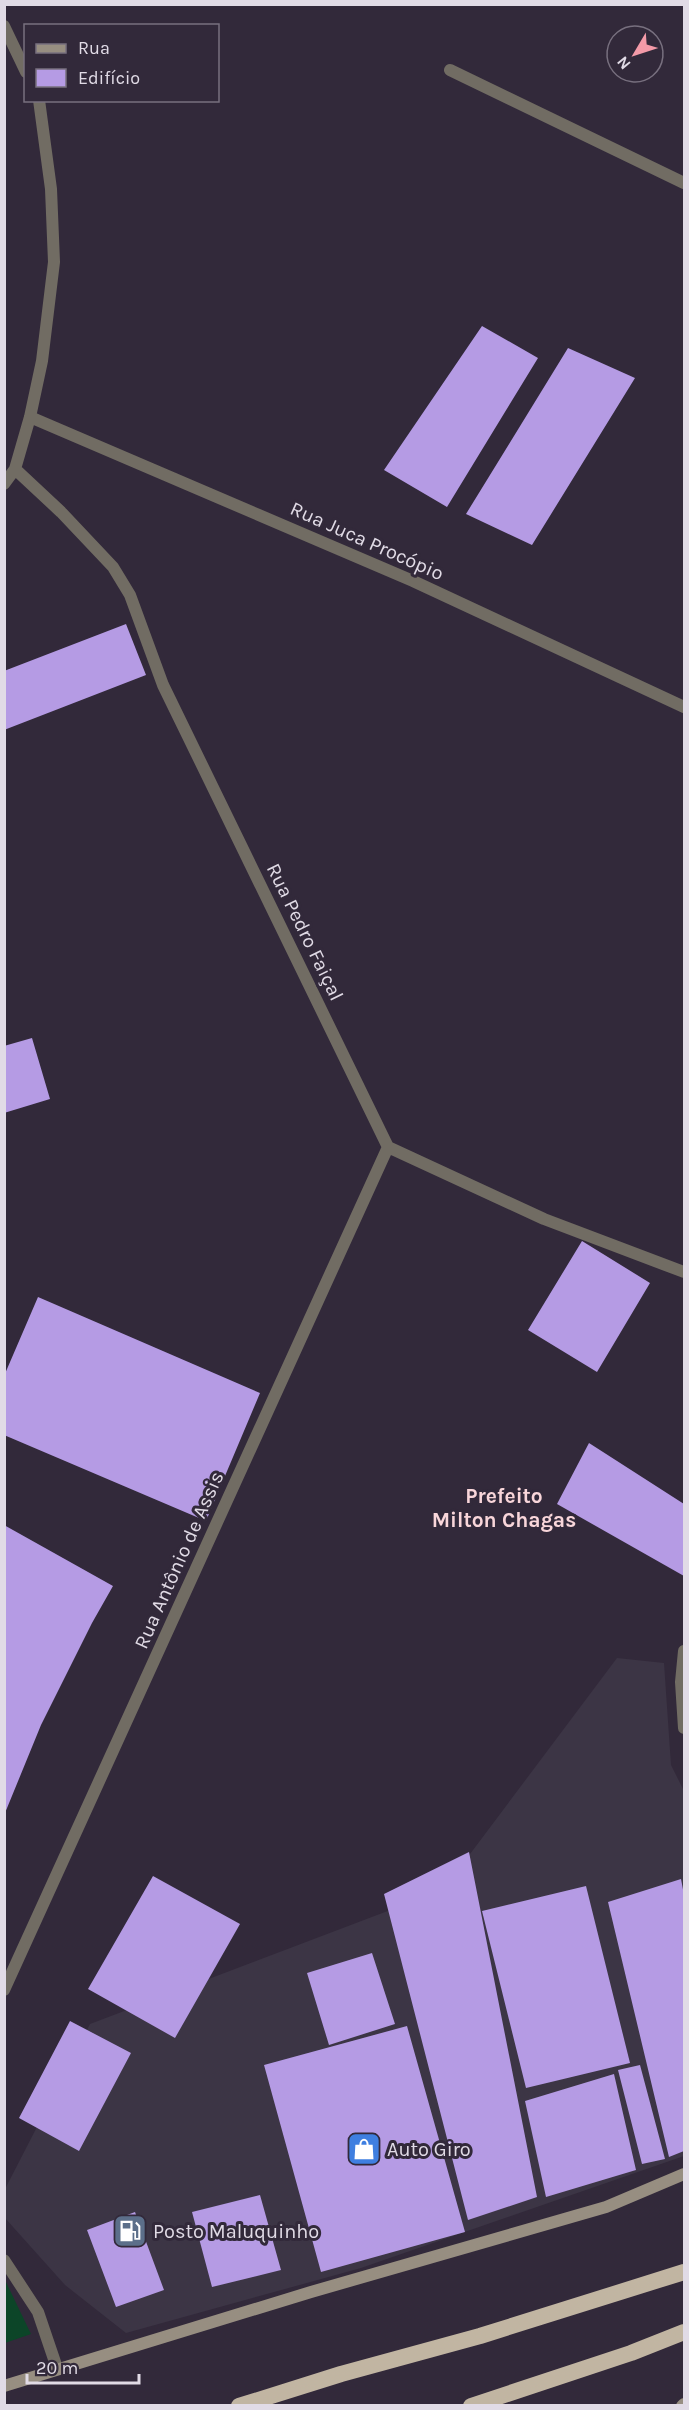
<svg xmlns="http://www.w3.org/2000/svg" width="689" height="2410" viewBox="0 0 689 2410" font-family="Karla,sans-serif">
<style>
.commercial{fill:#3c3545}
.green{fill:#0c4528}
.building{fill:#b59be4}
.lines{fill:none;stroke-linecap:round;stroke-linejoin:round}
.minor{stroke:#716c63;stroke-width:12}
.secondary{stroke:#978e81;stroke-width:12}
.trunk{stroke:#c1b5a2;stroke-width:16}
.labels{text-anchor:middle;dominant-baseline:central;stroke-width:6;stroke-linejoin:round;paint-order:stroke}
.street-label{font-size:20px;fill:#e1dbe6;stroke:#32293a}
.poi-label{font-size:20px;fill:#e1dbe6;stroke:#32293a;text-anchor:start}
.neighbourhood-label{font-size:21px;font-weight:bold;fill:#f9d6da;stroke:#32293a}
</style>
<rect width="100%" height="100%" fill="#32293a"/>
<path class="commercial" d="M617,1658l47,5 7,102 13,26v365l-323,112 -235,65 -61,-48 -60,-67 -1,-27 86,-167 353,-134z"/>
<path class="green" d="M5,2280l26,54 -26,9h-1z"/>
<path class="building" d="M482,326l56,32 -91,149 -63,-37z
M568,348l67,30 -103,167 -66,-31z
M126,624l20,51 -142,55v-59z
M32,1038l18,61 -46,14v-67z
M582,1241l68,42 -53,89 -69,-42z
M38,1297l222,96 -54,128 -202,-86v-59z
M589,1443l95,61v72l-127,-72z
M4,1525l109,61 -21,37 -51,102 -36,88z
M469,1852l68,345 -69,23 -84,-326z
M153,1876l87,48 -65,114 -87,-49z
M681,1879l3,16v256l-15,6 -61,-255z
M586,1886l44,177 -104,25 -44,-177z
M372,1953l23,71 -66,21 -22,-72z
M70,2021l61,32 -52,98 -60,-33z
M407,2026l58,206 -144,40 -57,-207z
M640,2065l25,94 -23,5 -24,-94z
M614,2074l22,96 -90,27 -21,-96z
M260,2195l21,75 -69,17 -20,-75z
M135,2212l29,78 -48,17 -29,-77z"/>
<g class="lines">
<path class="minor" d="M4,26l22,46
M450,70l234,113
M30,417l383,164 271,126
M15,469l46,43 52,55 17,28 33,90 225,462 156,72 140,53
M4,484l11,-15 15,-52 12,-56 12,-99 -3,-73 -12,-89
M684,1651l-3,31 3,46
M4,1990l384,-843
M4,2260l34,52 19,56"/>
<path class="secondary" d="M4,2386l307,-94 295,-85 78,-33
M682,2406l2,-2"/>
<path class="trunk" d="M239,2406l102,-32 139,-38 204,-64
M471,2406l160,-53 53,-21"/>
</g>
<defs>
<g id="shop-square" transform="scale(1.725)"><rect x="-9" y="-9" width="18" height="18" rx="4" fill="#3f7fe0" stroke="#32293a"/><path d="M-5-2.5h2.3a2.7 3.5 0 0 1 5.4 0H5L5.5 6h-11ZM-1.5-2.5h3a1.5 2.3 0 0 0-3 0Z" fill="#fff"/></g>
<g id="fuel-square" transform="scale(1.725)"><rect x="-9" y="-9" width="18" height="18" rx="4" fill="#5c6f8a" stroke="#32293a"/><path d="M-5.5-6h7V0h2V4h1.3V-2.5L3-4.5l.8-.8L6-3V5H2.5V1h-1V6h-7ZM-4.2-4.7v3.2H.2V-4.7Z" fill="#fff"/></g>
</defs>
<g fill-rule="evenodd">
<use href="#shop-square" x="364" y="2149"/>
<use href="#fuel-square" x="130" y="2231"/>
</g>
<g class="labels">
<g class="street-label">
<text transform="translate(367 541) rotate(24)">Rua Juca Procópio</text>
<text transform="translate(305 932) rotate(64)">Rua Pedro Faiçal</text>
<text transform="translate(179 1560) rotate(-66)">Rua Antônio de Assis</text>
</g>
<g class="poi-label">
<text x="387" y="2149">Auto Giro</text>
<text x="153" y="2231">Posto Maluquinho</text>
</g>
<g class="neighbourhood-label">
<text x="504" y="1496">Prefeito<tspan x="504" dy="24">Milton Chagas</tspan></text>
</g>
</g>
<rect width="689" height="2410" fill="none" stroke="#e1dbe6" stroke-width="12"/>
<rect x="24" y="24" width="195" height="78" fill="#32293a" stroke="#78707f" stroke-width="1.5"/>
<rect x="36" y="44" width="30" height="9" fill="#978e81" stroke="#78707f" stroke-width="1.5"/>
<text x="78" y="54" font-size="18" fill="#e1dbe6">Rua</text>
<rect x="36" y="69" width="30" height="18" fill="#b59be4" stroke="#78707f" stroke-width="1.5"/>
<text x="78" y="84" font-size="18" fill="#e1dbe6">Edifício</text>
<g transform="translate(635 54) rotate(231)"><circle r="28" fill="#32293a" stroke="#78707f" stroke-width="1.5"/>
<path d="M0-4.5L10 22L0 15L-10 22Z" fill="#f39aa8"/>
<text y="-9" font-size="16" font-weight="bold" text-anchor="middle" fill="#e1dbe6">N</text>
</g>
<path d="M27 2374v9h112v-9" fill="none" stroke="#e1dbe6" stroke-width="3"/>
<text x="36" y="2374" font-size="18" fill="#e1dbe6" stroke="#32293a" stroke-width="4.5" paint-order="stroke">20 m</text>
</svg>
